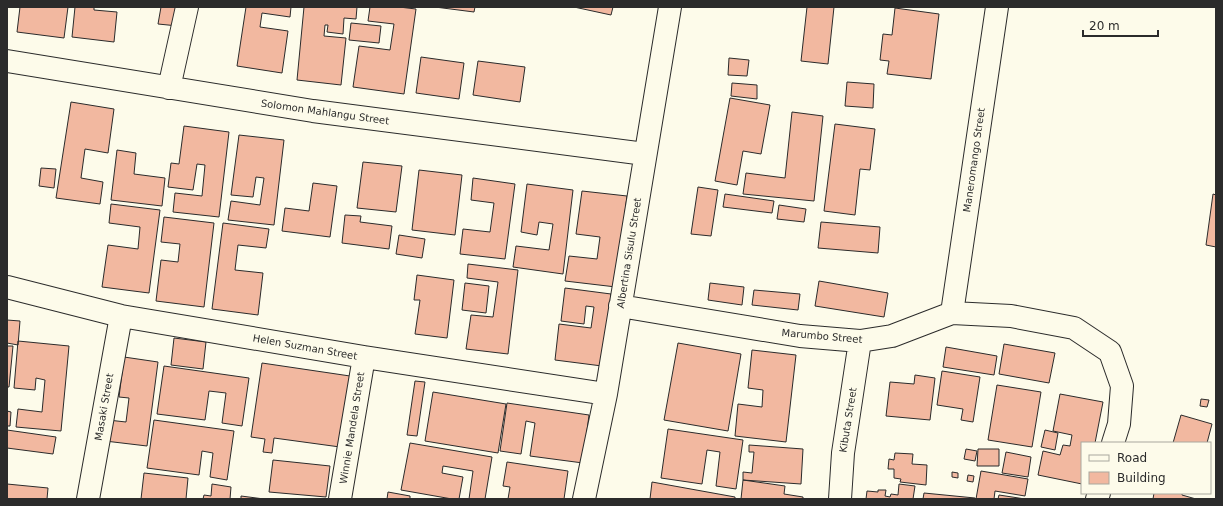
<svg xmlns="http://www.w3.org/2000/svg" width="1223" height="506" viewBox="0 0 1223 506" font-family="'DejaVu Sans',sans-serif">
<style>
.building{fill:#f2b8a0;stroke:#2b2b2b}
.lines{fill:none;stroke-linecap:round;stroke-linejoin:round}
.street-casing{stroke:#2b2b2b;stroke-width:24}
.street{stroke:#fdfbea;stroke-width:22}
.labels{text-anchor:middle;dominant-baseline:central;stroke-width:3;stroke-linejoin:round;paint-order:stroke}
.street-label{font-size:10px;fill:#2b2b2b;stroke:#fdfbea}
</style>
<rect width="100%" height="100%" fill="#fdfbea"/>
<path class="building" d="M20,7h48l-4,31 -47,-6z
M75,7h19v3l23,2 -3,30 -42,-5z
M161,7h19l-2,19 -20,-2z
M246,7h45l-1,10 -28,-4 -2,14 28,4 -6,42 -45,-7z
M304,7h53l-1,12 -12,-1 -1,16 -16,-2 1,-7h-3l-1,11 22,2 -5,47 -44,-5z
M370,7h29l17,2 -12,85 -51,-7 6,-41 31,4 4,-26 -26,-3z
M435,7h40l-1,5z
M574,7h39l-2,8z
M807,7h27l-6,57 -27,-3z
M895,8l44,6 -8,65 -44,-5 2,-13 -9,-1 3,-26 9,1z
M351,23l30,3 -2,17 -30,-3z
M421,57l43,6 -5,36 -43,-6z
M729,58l20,2 -2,16 -19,-1z
M478,61l47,6 -5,35 -47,-7z
M847,82l27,2 -1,24 -28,-2z
M732,83l25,2v14l-26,-3z
M730,98l40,7 -9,49 -18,-3 -6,34 -22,-4z
M71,102l43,7 -6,44 -23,-4 -4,29 22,4 -3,22 -44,-6z
M792,112l31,4 -9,85 -71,-7 3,-21 39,5z
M835,124l40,5 -5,41 -10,-1 -5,46 -31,-4z
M184,126l45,6 -10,85 -46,-5 2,-19 27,3 3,-31 -8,-1 -4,26 -25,-3 3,-24 8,1z
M239,135l45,5 -10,85 -46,-5 3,-19 29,4 4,-27 -8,-1 -3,20 -22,-2z
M117,150l19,3 -2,21 31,4 -3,28 -51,-6z
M363,162l39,4 -6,46 -39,-4z
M41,168l15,1 -2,19 -15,-2z
M419,170l43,5 -7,60 -43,-5z
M473,178l42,6 -10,75 -45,-5 3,-25 27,3 4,-29 -23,-3z
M313,183l24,3 -7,51 -48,-6 3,-23 24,3z
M527,184l46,6 -10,84 -50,-7 3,-21 33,4 4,-26 -14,-2 -2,13 -16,-3z
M698,187l20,3 -7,46 -20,-2z
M582,191l45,5 -11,91 -51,-6 4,-25 28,3 3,-22 -24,-3z
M725,194l49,7 -2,12 -49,-6z
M1213,194l3,1v52l-10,-2z
M111,204l49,6 -11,83 -47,-6 6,-42 30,4 2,-22 -31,-4z
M779,205l27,4 -2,13 -27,-3z
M345,215l16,1 -1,6 32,4 -3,23 -47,-6z
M164,217l50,6 -10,84 -48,-6 5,-41 17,2 2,-18 -19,-2z
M821,222l59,5 -2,26 -60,-5z
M223,223l46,6 -3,19 -28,-3 -3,25 28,3 -5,42 -46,-6z
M399,235l26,4 -3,19 -26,-4z
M468,264l50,6 -10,84 -42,-5 5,-34 22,2 5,-35 -31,-4z
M417,275l37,5 -7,58 -32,-4 5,-34h-6z
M819,281l69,12 -4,24 -69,-11z
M465,283l24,3 -3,27 -24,-3z
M710,283l34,4 -2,18 -34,-5z
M565,288l46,6 -9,72 -47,-6 4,-36 32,4 3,-21 -8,-1 -2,18 -23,-3z
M754,290l46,4 -2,16 -46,-5z
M7,320l13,1 -2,24 -11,-2z
M174,338l32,4 -3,27 -32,-4z
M18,341l51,5 -8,85 -45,-4 2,-18 24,3 3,-32 -9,-2 -1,12 -21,-2z
M678,343l63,11 -13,77 -64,-11z
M1004,344l51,9 -6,30 -50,-9z
M7,346h6l-4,41h-2z
M946,347l51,9 -3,19 -51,-8z
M752,350l44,5 -10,87 -51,-6 3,-32 24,3 1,-17 -15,-2z
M124,357l34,5 -11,84 -42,-5 3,-21 18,2 3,-24 -10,-1z
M262,363l88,13 -10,71 -66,-9 -2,15 -9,-1 2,-13 -14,-2z
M164,366l85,12 -7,48 -20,-3 4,-30 -17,-2 -4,29 -48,-6z
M942,371l38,6 -7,45 -12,-2 2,-11 -26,-4z
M915,375l20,3 -5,42 -44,-4 4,-34 24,2z
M415,381l10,1 -8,54 -10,-1z
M997,385l44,7 -9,55 -44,-7z
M433,392l73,12 -8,49 -73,-12z
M1060,394l43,8 -8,41h-13v41l-44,-9 5,-24 17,4 3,-10 7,1 2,-11 -19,-4z
M1201,399l8,1 -2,7 -7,-1z
M507,403l82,12 -6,48 -53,-7 5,-33 -9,-2 -5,33 -21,-3z
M7,411l4,1 -1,14h-3z
M1181,415l31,9 -5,19h-34z
M154,420l80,11 -7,49 -17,-3 3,-24 -11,-2 -3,24 -52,-7z
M668,429l75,11 -7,49 -20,-3 4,-34 -13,-2 -5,34 -41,-6z
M7,430l49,7 -3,17 -46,-6z
M1045,430l13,3 -3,17 -14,-3z
M410,443l82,14 -7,42h-16l4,-28 -30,-5 -1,7 21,4 -4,22h-7l-51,-9z
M749,445l54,4 -2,35 -58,-4v-8l9,1 2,-21h-5z
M966,449l11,2 -2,10 -11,-2z
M978,449h21v17h-22z
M1006,452l25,5 -3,20 -26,-4z
M895,453l18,1 -1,10 15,1 -1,20 -26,-3 1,-3 -7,-1v-9h-6l1,-10 5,1z
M273,460l57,6 -4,31 -57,-5z
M507,462l61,9 -4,28h-56l2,-12 -7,-1z
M981,471l47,8 -3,17 -30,-5 -1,8h-18z
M952,472l6,1v5l-6,-1z
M144,473l44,5 -2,21h-45z
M968,475l6,1 -1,6 -6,-1z
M743,480l42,6 -1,8 19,3v2h-62z
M652,482l83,15v2h-85z
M7,484l41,4 -1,11h-40z
M212,484l19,3 -1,12h-27l1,-4 7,1z
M899,484l16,2 -2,13h-47l1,-8 11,1v-2h8l-1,6 5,1 1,-3 7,1z
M388,492l22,4v3h-23z
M924,493l51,5v1h-52z
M1154,493h28v2l14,4h-43z
M999,495l26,4h-27z
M241,496l23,3h-23z"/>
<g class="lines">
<g class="street-casing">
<path id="street" d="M7,61l306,50 332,43
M169,88l18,-81
M7,287l114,29 243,41 242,37
M620,306l180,30 60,5 32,-5 60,-23 59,3 63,12 36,24 12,34 -3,38 -6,19
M952,313l45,-306
M88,499l33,-183
M340,499l24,-142
M584,499l22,-105 64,-387
M840,499l3,-46 17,-112
M1097,499l2,-6"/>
</g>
<use href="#street" class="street"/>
</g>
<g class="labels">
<g class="street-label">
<text transform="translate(325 112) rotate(8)">Solomon Mahlangu Street</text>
<text transform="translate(974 160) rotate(-82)">Maneromango Street</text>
<text transform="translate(629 253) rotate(-81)">Albertina Sisulu Street</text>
<text transform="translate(822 336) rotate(5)">Marumbo Street</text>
<text transform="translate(305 347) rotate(10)">Helen Suzman Street</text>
<text transform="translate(104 407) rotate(-80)">Masaki Street</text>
<text transform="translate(848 420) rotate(-81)">Kibuta Street</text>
<text transform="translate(352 428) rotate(-81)">Winnie Mandela Street</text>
</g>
</g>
<rect width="1223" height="506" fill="none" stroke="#2b2b2b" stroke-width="16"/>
<rect x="1081" y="442" width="130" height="52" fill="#fdfbea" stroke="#a9a89e"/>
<rect x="1089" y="455" width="20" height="6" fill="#fdfbea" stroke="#a9a89e"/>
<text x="1117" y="462" font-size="12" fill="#2b2b2b">Road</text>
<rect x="1089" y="472" width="20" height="12" fill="#f2b8a0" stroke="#a9a89e"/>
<text x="1117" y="482" font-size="12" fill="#2b2b2b">Building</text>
<path d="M1083 30v6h75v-6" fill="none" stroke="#2b2b2b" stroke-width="2"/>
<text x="1089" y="30" font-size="12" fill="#2b2b2b" stroke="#fdfbea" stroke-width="3" paint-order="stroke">20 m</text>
</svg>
